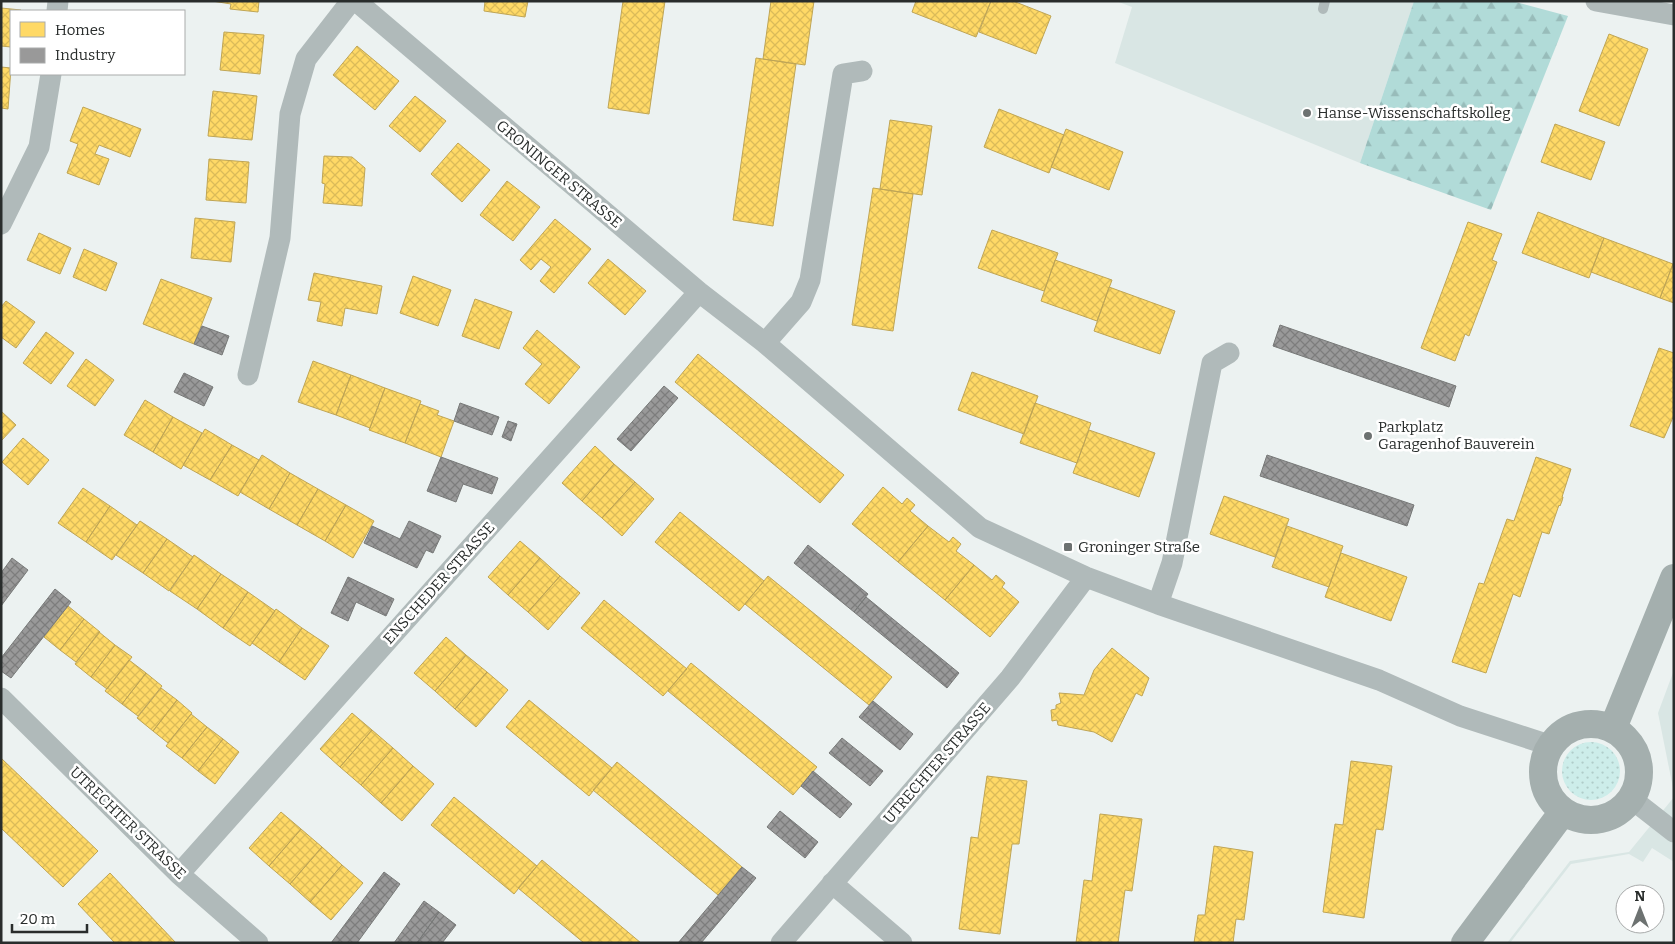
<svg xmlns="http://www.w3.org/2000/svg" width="1675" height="944" viewBox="0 0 1675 944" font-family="Bitter,serif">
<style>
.built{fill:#d9e6e4}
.grass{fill:url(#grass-dots)}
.forest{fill:url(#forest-firs)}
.homes{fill:url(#homes-cross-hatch);stroke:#bfa555}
.industry{fill:url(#industry-cross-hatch);stroke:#777978}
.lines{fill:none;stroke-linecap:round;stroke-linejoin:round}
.lane{stroke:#b0baba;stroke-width:10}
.street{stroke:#b0baba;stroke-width:21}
.secondary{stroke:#a4afae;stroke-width:28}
.poi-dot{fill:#6d7271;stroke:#fff;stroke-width:2}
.labels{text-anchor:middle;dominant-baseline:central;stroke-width:5;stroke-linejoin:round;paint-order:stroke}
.poi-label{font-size:15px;fill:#292d2c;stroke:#fff;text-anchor:start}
.street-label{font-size:15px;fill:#292d2c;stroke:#fff}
</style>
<defs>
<pattern id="grass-dots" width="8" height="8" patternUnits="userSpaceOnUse" patternTransform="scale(1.25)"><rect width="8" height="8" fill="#cdedea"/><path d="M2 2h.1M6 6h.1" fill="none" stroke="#b0ccc9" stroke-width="1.8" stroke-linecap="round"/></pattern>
<pattern id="forest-firs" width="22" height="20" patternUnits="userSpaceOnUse" patternTransform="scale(1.25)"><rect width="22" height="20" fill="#b1dbd8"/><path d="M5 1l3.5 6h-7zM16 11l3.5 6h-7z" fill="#98bcba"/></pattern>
<pattern id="homes-cross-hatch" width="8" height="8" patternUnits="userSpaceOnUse" patternTransform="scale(1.25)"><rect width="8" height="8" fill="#ffd966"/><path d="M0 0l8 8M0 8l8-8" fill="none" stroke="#dbbb59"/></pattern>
<pattern id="industry-cross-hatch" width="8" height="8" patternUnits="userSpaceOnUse" patternTransform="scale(1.25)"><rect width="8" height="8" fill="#999"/><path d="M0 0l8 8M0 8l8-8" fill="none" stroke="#7d7d7d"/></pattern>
</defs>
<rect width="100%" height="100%" fill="#ecf2f1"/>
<path class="built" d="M1116,1h298l-54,162 -245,-100 17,-56z
M1674,670v123l-16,-80z
M1674,797v65l-22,-14 -9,14 -14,-8 -58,10 -61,79h-3l63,-82 59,-9z"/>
<path class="grass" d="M1562 771a29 29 0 1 1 58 0a29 29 0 1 1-58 0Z"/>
<path class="forest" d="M1414,1h98l56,15 -77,194 -131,-47z"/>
<path class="homes" d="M212,1h47l-1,11 -28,-3 1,-5z
M485,1h43l-3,16 -41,-6z
M623,1h42l-16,113 -41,-6z
M771,1h43l-9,64 -42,-6z
M916,1h75l-15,36 -64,-25z
M991,1h22l38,15 -15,38 -57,-22z
M1,8l20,2v1h-10v36l-10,-1z
M224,32l40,3 -4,39 -40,-4z
M1609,34l39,15 -29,77 -40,-15z
M357,46l42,35 -24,29 -42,-35z
M756,58l40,6 -23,162 -40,-6z
M1,67l10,1 -3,41 -7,-1z
M213,91l44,5 -5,44 -44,-4z
M415,96l31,25 -26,31 -31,-26z
M83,107l58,22 -11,28 -31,-12 -4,9 14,5 -10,26 -32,-12 11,-29 -8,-3z
M999,109l65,26 -15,38 -65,-26z
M890,120l42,6 -10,69 -42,-6z
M1555,124l50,18 -14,38 -50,-18z
M1066,129l57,23 -14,38 -58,-23z
M458,143l32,27 -28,32 -31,-28z
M324,156l28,1 13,11 -3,38 -39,-3 2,-19 -3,-1z
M209,159l40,3 -3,41 -40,-3z
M507,181l33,26 -27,34 -33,-26z
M873,188l40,6 -20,137 -41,-6z
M1538,212l66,26 -15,40 -67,-25z
M195,218l40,4 -4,40 -40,-4z
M555,219l36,30 -37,44 -14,-12 11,-14 -10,-8 -10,11 -11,-10z
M1468,222l34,12 -10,26 5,2 -28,74 -4,-2 -10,27 -34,-13z
M992,230l66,23 -14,38 -66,-23z
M39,233l32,15 -11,26 -33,-14z
M1604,238l69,26 -13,34 -69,-26z
M84,249l33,14 -11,28 -33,-14z
M608,259l38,32 -21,24 -37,-32z
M1055,260l57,20 -15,41 -56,-20z
M1673,264h1v39l-14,-5z
M314,273l68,13 -5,28 -32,-6 -3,18 -25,-5 4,-19 -13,-2z
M413,276l38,14 -13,36 -38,-13z
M161,279l51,19 -18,46 -51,-20z
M1109,287l66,24 -15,43 -66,-23z
M475,299l37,13 -13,37 -37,-13z
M6,301l29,21 -19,26 -15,-11v-30z
M537,330l43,37 -31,37 -24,-20 17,-20 -19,-16z
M46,332l28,21 -23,31 -28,-21z
M1659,348l15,5v62l-10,23 -34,-12z
M698,354l146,121 -24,28 -145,-121z
M86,359l28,21 -19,26 -28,-20z
M313,361l38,14 -15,40 -38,-13z
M972,372l66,24 -14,38 -66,-24z
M351,375l34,13 -15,40 -34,-13z
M385,388l36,13 -16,42 -36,-13z
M145,400l28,17 -20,35 -29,-17z
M1035,403l56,20 -14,40 -57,-20z
M420,404l19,7 -2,4 17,6 -13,36 -36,-14z
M1,411l15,14 -15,16z
M173,417l29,16 -21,36 -28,-17z
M205,429l27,16 -22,35 -27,-15z
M1089,430l66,23 -16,44 -66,-24z
M23,438l26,22 -21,25 -26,-23z
M232,445l27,15 -21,36 -28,-16z
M595,446l19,18 -32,37 -20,-18z
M262,455l28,18 -21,36 -29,-17z
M1536,457l35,12 -9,28h1l-1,4 -2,5 -1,-1 -10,29 -7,-2 -22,65 -7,-3 -27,79 -34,-11 27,-79 5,1 23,-65 7,2z
M614,464l21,18 -33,36 -20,-17z
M290,473l28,16 -21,36 -28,-16z
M635,482l19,17 -32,37 -20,-18z
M883,487l19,17 5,-6 8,7 -5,6 18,15 -30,36 -46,-38z
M83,488l27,18 -24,36 -28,-19z
M318,489l28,16 -21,36 -28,-16z
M1224,496l65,23 -14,38 -65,-23z
M346,505l28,16 -21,37 -28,-17z
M110,506l27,19 -25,35 -26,-18z
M680,512l84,69 -25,30 -84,-69z
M140,521l27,18 -24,34 -27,-18z
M928,526l21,16 4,-5 8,7 -5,7 18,14 -29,35 -47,-38z
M1287,526l56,20 -14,41 -57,-20z
M167,539l26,18 -24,34 -26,-18z
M520,541l20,17 -32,37 -20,-18z
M1341,553l66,24 -16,44 -66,-24z
M194,555l27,19 -24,35 -27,-18z
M540,558l20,18 -32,36 -20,-17z
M974,565l18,15 4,-5 9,8 -3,4 17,15 -29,35 -45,-37z
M221,574l27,18 -25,36 -26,-19z
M560,576l20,17 -32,37 -20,-18z
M768,576l124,101 -23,28 -124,-101z
M248,592l27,19 -25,35 -27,-18z
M604,600l83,69 -24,27 -82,-68z
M68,606l16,13 -24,31 -16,-13z
M276,609l26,19 -23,34 -27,-19z
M84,619l16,13 -24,30 -16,-12z
M302,628l27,18 -24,34 -26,-18z
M99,632l16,13 -24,32 -16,-13z
M446,637l20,18 -31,36 -21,-18z
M115,645l17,12 -25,32 -16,-12z
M1112,648l37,30 -7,18 -6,-3 -24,49 -18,-10 -36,-7 -1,-5 -5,1 -1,-11 5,-1v-4l5,-2 -2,-10 25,2 10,-25z
M466,655l21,17 -32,37 -20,-18z
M129,660l17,13 -24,31 -17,-13z
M691,663l126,104 -24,28 -125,-104z
M487,672l21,18 -32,37 -21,-18z
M146,673l16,13 -24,30 -16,-12z
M161,688l16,12 -24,31 -16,-13z
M177,700l15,13 -24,30 -15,-12z
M529,700l83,68 -23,28 -83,-69z
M352,713l20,17 -32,37 -20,-18z
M191,714l16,13 -25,31 -16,-12z
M207,727l16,12 -25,32 -16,-13z
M372,730l21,18 -32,37 -21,-18z
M223,739l16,13 -24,32 -17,-13z
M393,748l20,18 -32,37 -20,-18z
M1,758l97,93 -35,36 -62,-59z
M1351,761l41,5 -9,64 -7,-1 -12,89 -41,-6 12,-88 8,1z
M617,762l125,105 -24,28 -125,-105z
M413,766l21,18 -32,37 -21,-18z
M987,776l40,5 -8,63h-7l-12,90 -41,-5 12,-92 7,1z
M454,797l83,69 -23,28 -83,-69z
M281,812l20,17 -32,37 -20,-18z
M1100,814l42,5 -10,72 -7,-1 -7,53h-42l8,-63 8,1z
M301,829l21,18 -32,37 -21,-18z
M1214,846l39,6 -9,68 -8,-1 -3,24h-39l4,-28h7z
M322,847l20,18 -32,37 -20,-18z
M542,860l99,83h-57l-66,-55z
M342,865l21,18 -32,37 -21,-18z
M110,873l66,70h-61l-37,-39z"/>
<path class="industry" d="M1280,325l176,61 -7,21 -176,-61z
M202,326l27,10 -7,19 -28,-11z
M184,373l29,14 -9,19 -30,-14z
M664,386l14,12 -47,53 -14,-12z
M460,403l39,14 -7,18 -38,-14z
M508,421l9,3 -6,17 -9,-4z
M1267,455l147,50 -7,21 -147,-50z
M441,457l57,21 -6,16 -29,-10 -7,18 -29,-11z
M409,521l32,15 -8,17 -7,-3 -9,18 -53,-25 8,-17 28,13z
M808,545l60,49 -14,18 -60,-49z
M12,558l16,12 -27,36v-33z
M348,577l46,22 -8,17 -30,-14 -8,19 -17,-8z
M55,589l16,13 -60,76 -10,-7v-13z
M866,597l93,76 -12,15 -93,-76z
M873,701l40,33 -13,16 -41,-33z
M842,738l41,33 -13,15 -41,-33z
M813,771l39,33 -12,14 -39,-32z
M780,811l38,31 -13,16 -38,-31z
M742,867l14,11 -55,65h-23z
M384,872l16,12 -43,59h-26z
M424,901l15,11 -22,31h-23z
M439,912l17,13 -14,18h-25z"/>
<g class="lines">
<path class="lane" d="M1323,9l2,-8"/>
<path class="street" d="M356,1l343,291 66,51 215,185 106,49 72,27 221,76 81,36 89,29
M1596,1l78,14
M57,11l1,-10
M1,224l38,-77 12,-73
M765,343l36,-41 9,-22 33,-206 19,-3
M248,375l32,-137 10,-124 16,-55 45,-58
M1158,604l14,-41 40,-200 17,-10
M1,698l178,176 79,69
M1633,800l41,32
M179,874l520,-582
M832,883l70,60
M781,943l229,-265 76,-101"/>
<path class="secondary" d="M1543 772a48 48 0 1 1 96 0a48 48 0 1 1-96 0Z
M1613,728l61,-150
M1465,943l97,-130"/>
</g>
<g class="poi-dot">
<circle cx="1307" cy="113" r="5"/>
<circle cx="1368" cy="436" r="5"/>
<rect x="1063" y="542" width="10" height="10" rx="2.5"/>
</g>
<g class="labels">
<g class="poi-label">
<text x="1317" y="113">Hanse-Wissenschaftskolleg</text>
<text x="1378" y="427">Parkplatz<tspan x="1378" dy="17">Garagenhof Bauverein</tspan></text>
<text x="1078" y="547">Groninger Straße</text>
</g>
<g class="street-label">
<text transform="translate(559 174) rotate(40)">GRONINGER STRASSE</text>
<text transform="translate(439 583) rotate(-48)">ENSCHEDER STRASSE</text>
<text transform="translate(937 763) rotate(-49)">UTRECHTER STRASSE</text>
<text transform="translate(128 823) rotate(44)">UTRECHTER STRASSE</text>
</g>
</g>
<rect width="1675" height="944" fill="none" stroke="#292d2c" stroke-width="5"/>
<rect x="10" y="10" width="175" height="65" fill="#ffffff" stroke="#a9abab"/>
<rect x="20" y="22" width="25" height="15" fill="#ffd966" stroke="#a9abab"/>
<text x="55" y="35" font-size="15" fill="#292d2c">Homes</text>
<rect x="20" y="48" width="25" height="15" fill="#999999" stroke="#a9abab"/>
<text x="55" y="60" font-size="15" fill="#292d2c">Industry</text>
<g transform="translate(1640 909)"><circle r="24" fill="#ffffff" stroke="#a9abab"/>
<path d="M0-4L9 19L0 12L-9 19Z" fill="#6d7271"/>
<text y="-8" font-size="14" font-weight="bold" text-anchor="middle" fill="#292d2c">N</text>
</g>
<path d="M12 924v8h75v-8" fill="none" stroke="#292d2c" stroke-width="2.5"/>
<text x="20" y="924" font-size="15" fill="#292d2c" stroke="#ffffff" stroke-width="4" paint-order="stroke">20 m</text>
</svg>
